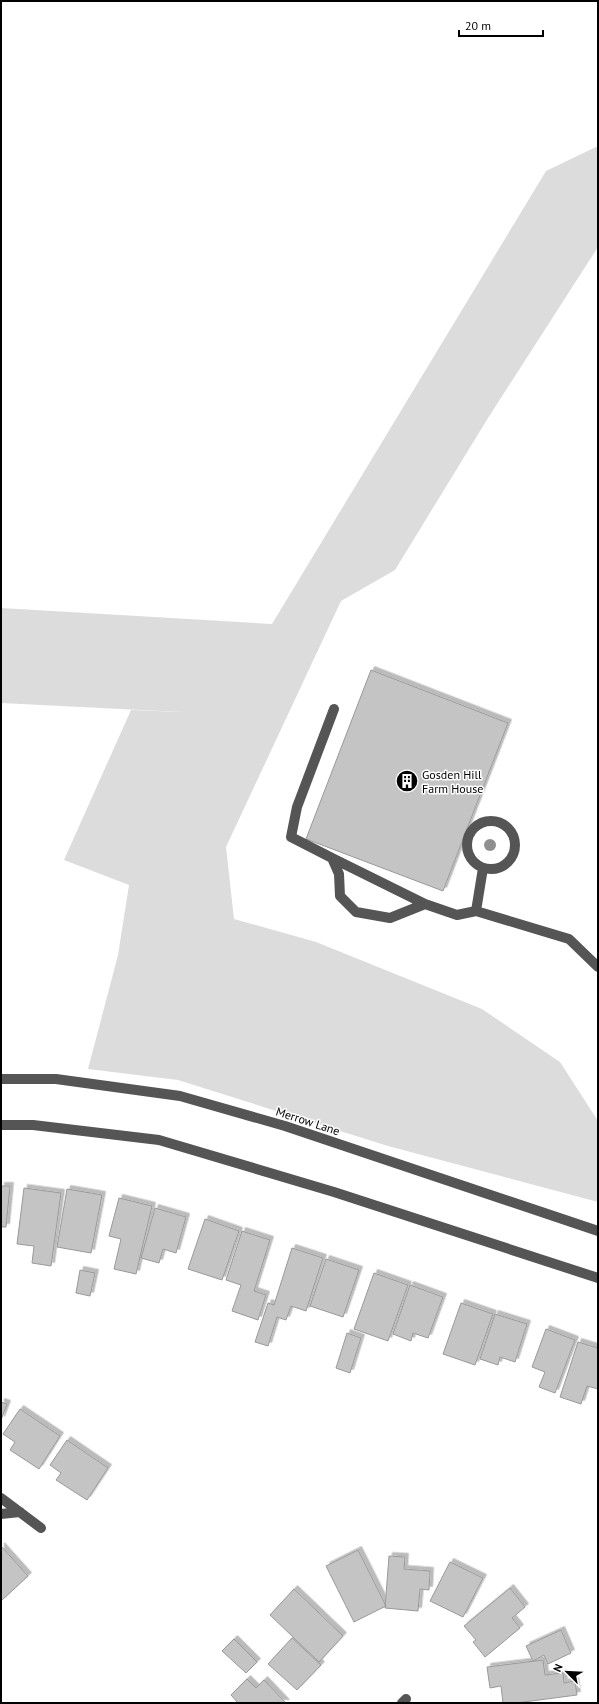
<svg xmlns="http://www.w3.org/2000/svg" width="599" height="1704" viewBox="0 0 599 1704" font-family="'PT Sans',sans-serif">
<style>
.green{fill:#dcdcdc}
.building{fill:#c4c4c4;stroke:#999;filter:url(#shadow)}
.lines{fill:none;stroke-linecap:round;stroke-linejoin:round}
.minor{stroke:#555;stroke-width:10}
.tree{fill:#8f8f8f}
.labels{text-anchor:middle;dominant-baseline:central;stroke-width:3;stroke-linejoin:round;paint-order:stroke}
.poi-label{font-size:12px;fill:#000;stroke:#fff;text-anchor:start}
.street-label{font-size:12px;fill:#000;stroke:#fff}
</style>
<defs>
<filter id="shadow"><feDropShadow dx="3.5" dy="-3.5" stdDeviation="0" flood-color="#0004"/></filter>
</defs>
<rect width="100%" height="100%" fill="#fff"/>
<path class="green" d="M598,146v101l-110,171 -93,152 -54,31 -115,246 8,72 82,23 166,67 78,53 38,59v81l-210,-56 -210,-66 -90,-11 30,-114 11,-70 -65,-25 67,-150 50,2 -180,-9v-95l271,16 274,-453z"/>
<path class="building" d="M371,670l137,53 -65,168 -137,-52z
M1,1186h9l-4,41h-5z
M24,1188l37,5 -10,73 -19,-3 2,-17 -17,-2z
M67,1189l35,6 -11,58 -34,-6z
M119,1198l33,8 -16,68 -22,-5 7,-30 -12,-3z
M155,1208l31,9 -10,36 -13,-4 -4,14 -18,-5z
M205,1219l34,12 -17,49 -34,-11z
M242,1231l28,9 -16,51 12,4 -8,25 -26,-9 9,-26 -15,-5z
M292,1248l31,10 -17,53 -15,-5 -5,14 -9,-3 -9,29 -13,-4 13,-39 6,2z
M326,1259l33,11 -16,47 -33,-11z
M80,1270l15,3 -5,23 -14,-3z
M374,1273l34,12 -20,56 -34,-12z
M410,1285l33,12 -15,41 -15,-5 -2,8 -18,-7z
M461,1303l32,11 -18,51 -32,-11z
M495,1314l32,10 -12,38 -15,-5 -2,8 -18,-6z
M546,1329l29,11 -20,53 -16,-6 6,-15 -13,-5z
M347,1333l14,5 -11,35 -14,-5z
M578,1342l20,6v41l-11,-3 -6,18 -21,-7z
M1,1402l6,2 -6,16z
M20,1409l40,27 -21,33 -29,-19 5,-8 -12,-8z
M67,1440l41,28 -21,32 -31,-20 5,-7 -11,-8z
M1,1546l27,30 -27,25z
M358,1550l28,56 -32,16 -28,-56z
M389,1556l16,1 -1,12 26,2 -1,19 -9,-1 -2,22 -33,-3z
M450,1562l33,16 -20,39 -33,-16z
M510,1588l15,19 -13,11 8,10 -35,29 -12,-15 3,-2 -12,-14z
M294,1589l49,47 -24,26 -49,-47z
M561,1630l10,23 -23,11 -4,-9 -11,6 -7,-15z
M292,1638l29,27 -24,25 -29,-26z
M234,1639l23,23 -11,11 -24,-22z
M543,1660l2,15 18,-2 1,10 11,-2 2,14 -61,8h-13l-2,-17 -11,2 -3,-21z
M247,1679l9,9 8,-8 22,23h-48l-7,-8z"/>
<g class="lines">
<path class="minor" d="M334,709l-37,98 -6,30 41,21 7,16 1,22 16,16 34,6 35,-14 32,11 19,-4
M467 845a24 24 0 1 1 48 0a24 24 0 1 1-48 0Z
M332,858l93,46
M483,868l-7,43 93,28 29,28
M1,1079h55l124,17 105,30 313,105
M1,1125h32l126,15 175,52 264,86
M1,1498l40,30
M1,1514l19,-2
M402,1703l4,-4"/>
</g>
<circle class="tree" cx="490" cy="845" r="6"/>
<defs>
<g id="building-disc" transform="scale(1.15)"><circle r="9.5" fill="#000" stroke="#fff"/><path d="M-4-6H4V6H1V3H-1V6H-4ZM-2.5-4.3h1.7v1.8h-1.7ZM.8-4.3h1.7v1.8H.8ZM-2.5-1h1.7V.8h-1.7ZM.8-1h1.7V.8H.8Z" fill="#fff"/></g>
</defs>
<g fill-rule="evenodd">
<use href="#building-disc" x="407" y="781"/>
</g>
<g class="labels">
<g class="poi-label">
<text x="422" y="774">Gosden Hill<tspan x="422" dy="14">Farm House</tspan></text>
</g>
<g class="street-label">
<text transform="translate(308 1121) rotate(18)">Merrow Lane</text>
</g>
</g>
<rect width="599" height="1704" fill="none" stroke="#000000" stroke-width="4"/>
<g transform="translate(567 1672) rotate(294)" stroke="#ffffff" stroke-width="3" paint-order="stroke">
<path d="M0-3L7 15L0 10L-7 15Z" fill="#000000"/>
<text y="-6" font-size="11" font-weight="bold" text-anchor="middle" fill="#000000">N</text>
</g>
<path d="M459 30v6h84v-6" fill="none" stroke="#000000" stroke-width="2"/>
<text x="465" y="30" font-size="12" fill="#000000" stroke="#ffffff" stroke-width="3" paint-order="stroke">20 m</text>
</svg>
